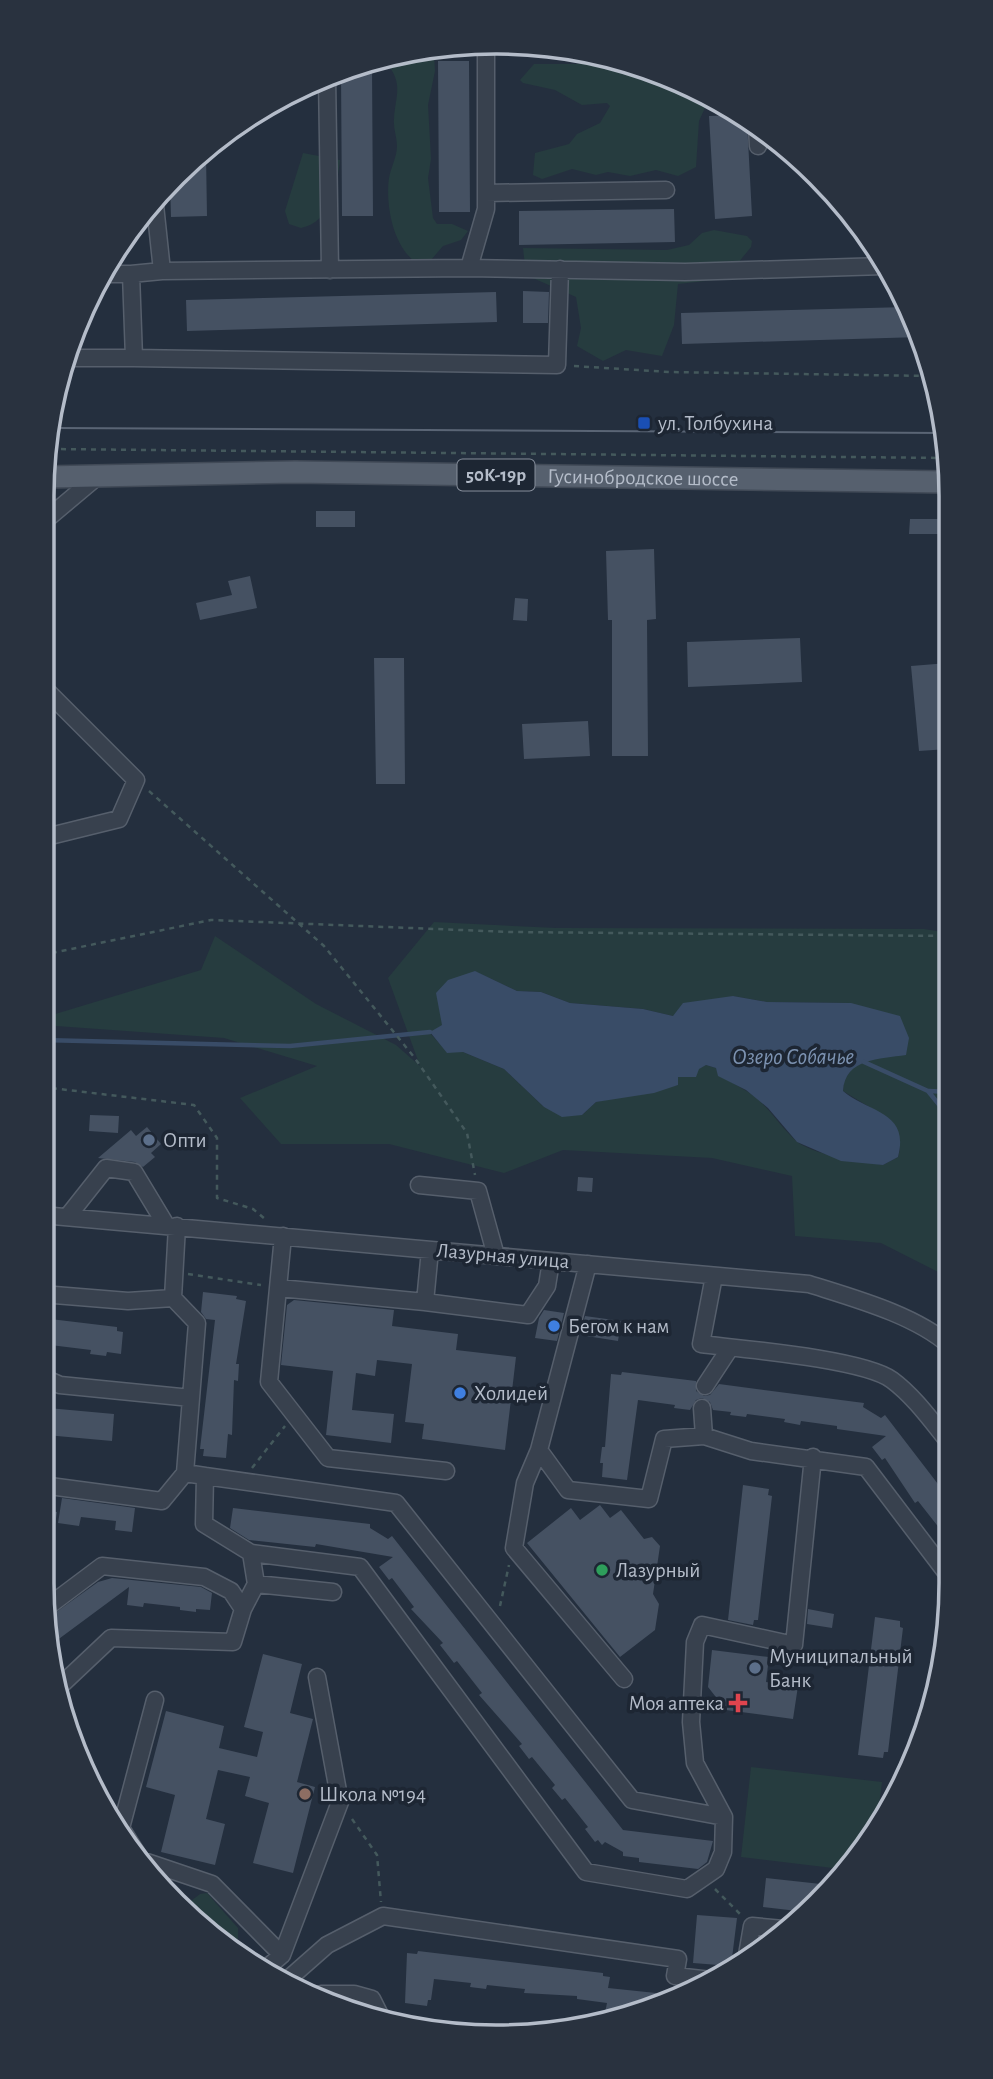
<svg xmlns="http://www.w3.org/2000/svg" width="993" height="2079" viewBox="0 0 993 2079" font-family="'Alegreya Sans',sans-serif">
<rect width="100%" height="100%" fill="#242f3e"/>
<path fill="#263c3f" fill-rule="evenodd" d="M434,54L435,71L428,105L431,159L428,178L433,218L437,224H452L468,231L461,240L443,246L425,267C394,256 385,206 389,178C391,167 397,157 397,146C397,137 393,128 394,119C395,97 404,84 387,64Z
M534,64H607L671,77L709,99L699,121L696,167L678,176L656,170L630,176L608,172L596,175L572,169L542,179L533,175L535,153L569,144L577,134L600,123L610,106L607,103L582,105L555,90L523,83L520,80Z
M303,153L340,160C337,186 331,222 301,228L289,224L285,211Z
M858,228H862L872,246L860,244L854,239Z
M714,230L747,236L752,241L751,247L725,279L678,284L674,325L662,356L626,350L603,361L577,346L581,328L576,297L526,275L523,248L667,250L689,245L702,233Z
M434,922L556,928L924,929L949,933L950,1278L881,1243L795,1236L792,1176L712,1158L563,1150L504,1173L389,1144H281L240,1098L317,1066L224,1038L42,1025V1018L201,970L215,936L316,1004L396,1045L420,1066L388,978ZM474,971L517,991L541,992L570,1003L643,1009L673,1016L733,996L767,1002L851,1003V1070L844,1080L843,1091L871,1108L900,1149L898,1157L883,1165C860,1161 811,1155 795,1140C780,1126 770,1109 754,1096C741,1086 725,1082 716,1068L706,1065L676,1076L678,1085L596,1102L582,1115L544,1107L504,1069L463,1052H447L430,1033L442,1025Z
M751,1767L882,1782L878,1813L841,1869L741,1857Z
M207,1893L238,1928V1939L232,1944L187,1904L200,1894Z"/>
<path fill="#394c67" d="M475,971L517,991L541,992L570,1003L643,1009L673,1016L683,1003L733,996L767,1002L851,1003L900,1016L909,1038L906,1055C880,1059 845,1058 843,1091C869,1113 910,1111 898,1157L883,1165L841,1161L797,1142L768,1108L746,1090L718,1076L716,1068L706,1065L699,1069L696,1077H678V1085L654,1093L596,1102L582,1115L562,1117L544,1107L504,1069L463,1052L447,1053L430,1032L442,1025L436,993L448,980Z"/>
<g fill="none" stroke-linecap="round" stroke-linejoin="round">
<path stroke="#394c67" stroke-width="4.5" d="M42,1040L290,1046L430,1032
M864,1062L928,1091L949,1117
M929,1091L949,1092"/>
</g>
<path fill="#455162" d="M438,61H469L470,212H439Z
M372,67L373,216H342L341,73Z
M737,115L747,121L752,216L715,219L709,116Z
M206,154L207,216L171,217L170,182L175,175Z
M674,209L675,242L519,245V211Z
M523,291L549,292L548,323H523Z
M496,292L497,322L187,331L186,300Z
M907,307L920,337L682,344L681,313Z
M316,511H355V527H316Z
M910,519H947V534H909Z
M654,549L656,619L647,620L648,756H612V620H608L606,551Z
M250,576L257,608L200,620L196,603L232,595L228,581Z
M515,598L528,599L527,621L513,620Z
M800,638L802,682L688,687L687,642Z
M374,658H404L405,784H376Z
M948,663V749L919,751L911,666Z
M588,721L590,756L524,759L522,724Z
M90,1115L119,1116L118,1133L89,1131Z
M147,1127L161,1144L151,1153L155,1157L143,1167L135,1162L98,1158L131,1130L136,1136Z
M578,1177L593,1178L592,1192L577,1191Z
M203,1292L237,1296L236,1299L246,1301L236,1364H239L238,1381L234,1380L232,1435L228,1434L226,1458L203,1456L204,1449H200L215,1320L206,1319L201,1312Z
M294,1300L394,1310L392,1326L458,1334L456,1350L516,1357L505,1450L422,1439L424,1424L405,1422L412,1364L377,1360L375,1376L356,1373L352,1410L394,1414L391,1443L326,1435L333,1371L281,1365L287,1305Z
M544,1310L564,1313L557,1341L535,1338L539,1318Z
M585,1316L621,1321L618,1341L580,1335Z
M42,1318L117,1327V1331L123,1332L121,1354L107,1352L106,1356L90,1354L91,1350L42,1344Z
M622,1372L696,1381V1391L704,1396L710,1395L719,1384L864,1403L863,1407L881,1418L885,1415L951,1501V1543L918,1501L915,1503L885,1458L882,1460L872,1447L886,1436L837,1429V1426L801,1421L800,1425L784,1422L785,1419L747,1414L746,1417L730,1415L731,1412L713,1410L710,1402L702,1398L696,1400L690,1410L674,1408L675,1405L638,1400L627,1480L602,1477L603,1463H600L602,1447H605L611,1374L621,1375Z
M48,1408L114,1414L112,1441L46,1435Z
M743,1485L769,1489L768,1495L772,1496L758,1620H754L753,1625L728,1620Z
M62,1498L135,1508L132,1532L115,1530L116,1521L81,1517L79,1526L58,1523Z
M600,1505L610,1518L621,1510L644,1539L652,1537L660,1546L653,1594L659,1604L655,1630L620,1657L527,1543L571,1508L580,1520Z
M233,1508L370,1524V1528L388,1539L392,1536L623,1830L713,1841L707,1862L698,1869L639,1862V1858L623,1856V1852L605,1842L602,1845L598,1840L595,1842L585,1829L588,1827L565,1798L562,1800L552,1788L555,1785L532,1757L529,1759L519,1746L522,1744L479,1695L482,1693L457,1661L454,1663L440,1645L443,1643L411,1609L414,1607L392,1578L389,1580L379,1567L393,1557L316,1544L315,1547L249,1540L230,1528Z
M42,1510L57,1512L53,1538L42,1536Z
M112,1578L201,1587L212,1593L210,1610L196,1609V1612L180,1610V1607L144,1603L143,1607L127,1605L129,1587L52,1644L48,1618L98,1582Z
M808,1609L834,1614L832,1628L807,1624Z
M875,1617L900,1621V1627L903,1628L888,1752H884L883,1758L858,1755Z
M712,1650L769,1657L766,1682L798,1686L793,1719L726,1710L708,1687Z
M263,1654L302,1664L290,1713L313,1719L297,1782L315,1787L293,1873L253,1863L269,1803L245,1796L250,1777L218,1770L206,1819L225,1824L215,1865L161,1852L175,1795L146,1787L166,1711L224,1726L219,1748L257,1757L263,1732L244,1727Z
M766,1878L830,1885L818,1904L806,1912L763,1907Z
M697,1915L737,1918L731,1966L693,1963Z
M418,1951L603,1973V1976L610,1977L608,1988L656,1993L655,2003L616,2015L605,2013L607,2003L577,1999V1996L524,1993L525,1989L487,1985L486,1989L470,1987L471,1983L434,1979L431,2000H428L427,2006L405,2003L407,1953L417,1954Z"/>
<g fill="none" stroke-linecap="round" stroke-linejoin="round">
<defs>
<path id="minor" d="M327,76L330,270
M757,127L758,146
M486,193L666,190
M469,268L486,209V49L489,43
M162,271L469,268L685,272L884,266
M109,274H131
M70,358H134L131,274L162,271L155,205
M134,358L557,365L560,269
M42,523L98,476
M42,838L119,819L136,780L42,686
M419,1185L478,1191L496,1256
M42,1215L809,1284C853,1298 916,1315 950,1346
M68,1216L106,1168L134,1172L166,1225
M283,1236L269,1382L328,1458L446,1471
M588,1264L539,1450L525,1483L514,1548L624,1679
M714,1276L701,1344C742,1349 863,1359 892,1380C915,1397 933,1423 951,1445
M279,1288L425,1302L430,1250
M42,1294L128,1301L173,1298L177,1226
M425,1302L528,1315L547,1286L551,1261
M42,1377L60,1385L191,1398
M705,1386L730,1348
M702,1408L704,1436
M539,1450L568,1490L649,1499L664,1439L704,1436L751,1451L866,1467L951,1579
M185,1473L205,1476L204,1524L251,1553L360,1567L586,1872L687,1889L716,1869L723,1852L724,1817L695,1763L691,1722L695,1642L702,1625L794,1645L813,1457
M205,1476L396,1503L632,1800L724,1817
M42,1485L162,1501L185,1473L197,1323L173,1298
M256,1584L333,1592
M46,1608L102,1566L204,1577L231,1591L243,1609L233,1642L111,1638L59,1687
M243,1609L256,1584L251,1553
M155,1700L121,1828L141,1860L212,1884L282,1955
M747,1955L752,1926L783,1929
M263,1971L282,1955L340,1802L317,1677
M285,1982L327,1945L383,1916L678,1959L675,1976L711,1980
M321,1994H354L372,1999L382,2019"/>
<g id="major">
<path id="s1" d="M46,477L295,472L947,482"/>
</g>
</defs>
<use href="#minor" stroke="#565f6c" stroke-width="19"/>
<use href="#major" stroke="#414a57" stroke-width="24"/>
<path stroke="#44595c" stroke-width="2.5" stroke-dasharray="5 5" stroke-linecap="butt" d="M574,366L669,372L931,376
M51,449L947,458
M149,791L324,946L414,1057L467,1133L475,1175
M42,955L211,920L510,932L949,936
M42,1087L194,1105L217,1138V1198L253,1209L265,1219
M188,1274L261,1285
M252,1468L285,1426
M500,1606L509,1565
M352,1819L377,1855L381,1902
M715,1889L742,1916"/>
<use href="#minor" stroke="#38414e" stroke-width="16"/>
<use href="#major" stroke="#56606e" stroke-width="21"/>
<path stroke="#5a6575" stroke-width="2" d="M56,428L946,433"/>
</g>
<rect fill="#1a4fb4" stroke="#1d2633" stroke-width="2.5" x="637" y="416" width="14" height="14" rx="3.5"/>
<g fill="#5c6f8a" stroke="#1d2633" stroke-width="2.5">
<circle cx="149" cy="1140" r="7"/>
<circle cx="755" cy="1668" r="7"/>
</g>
<g fill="#3f7fe0" stroke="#1d2633" stroke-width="2.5">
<circle cx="554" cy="1326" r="7"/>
<circle cx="460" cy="1393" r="7"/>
</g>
<circle fill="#2e9e5b" stroke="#1d2633" stroke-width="2.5" cx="602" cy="1570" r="7"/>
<path fill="#e0444e" stroke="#1d2633" stroke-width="2.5" d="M734.5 1692.5h7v7h7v7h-7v7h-7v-7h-7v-7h7z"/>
<circle fill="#8d6e63" stroke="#1d2633" stroke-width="2.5" cx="305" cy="1794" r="7"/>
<g text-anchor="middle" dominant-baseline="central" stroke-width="7" stroke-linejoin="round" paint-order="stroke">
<rect fill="#1d2633" stroke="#878f9c" stroke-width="2" x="457.5" y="459.5" width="77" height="31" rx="5"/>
<g font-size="19" font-weight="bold" fill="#b4bcc9">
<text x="496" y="475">50К-19р</text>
</g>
<g font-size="21" fill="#b4bcc9" stroke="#1d2633" text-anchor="start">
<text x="658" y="423">ул. Толбухина</text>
<text x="163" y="1140">Опти</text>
<text x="568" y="1326">Бегом к нам</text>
<text x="474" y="1393">Холидей</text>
<text x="616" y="1570">Лазурный</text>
<text x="769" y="1656">Муниципальный<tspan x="769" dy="24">Банк</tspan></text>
<text x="724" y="1703" text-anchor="end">Моя аптека</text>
<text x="319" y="1794">Школа №194</text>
</g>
<g font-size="21" fill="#b4bcc9" stroke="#1d2633">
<text stroke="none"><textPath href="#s1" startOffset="597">Гусинобродское шоссе</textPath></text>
<text transform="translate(503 1256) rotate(5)">Лазурная улица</text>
</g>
<g font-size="23" font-style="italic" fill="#7c92b1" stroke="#1d2633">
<text x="793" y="1057">Озеро Собачье</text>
</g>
</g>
<path d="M0 0H993V2079H0ZM496 54H497A442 442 0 0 1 939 496V1583A442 442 0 0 1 497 2025H496A442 442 0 0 1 54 1583V496A442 442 0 0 1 496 54Z" fill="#29323f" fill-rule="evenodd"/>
<path fill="none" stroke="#b4bcc9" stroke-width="3.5" d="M496 54H497A442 442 0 0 1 939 496V1583A442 442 0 0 1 497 2025H496A442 442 0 0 1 54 1583V496A442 442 0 0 1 496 54Z"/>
</svg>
